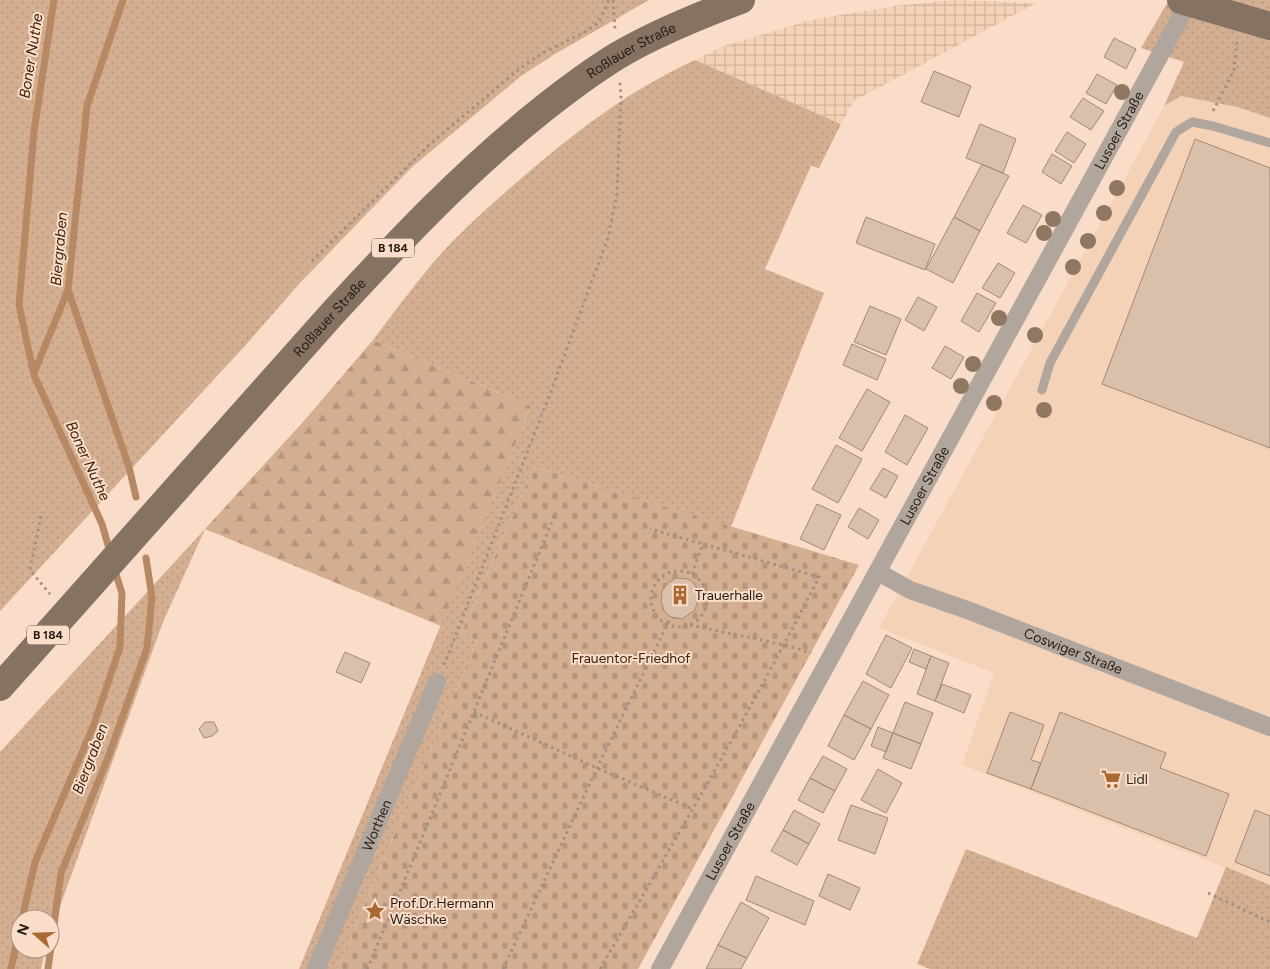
<svg xmlns="http://www.w3.org/2000/svg" width="1270" height="969" viewBox="0 0 1270 969" font-family="Figtree,sans-serif">
<defs>
<pattern id="industrial-grid" width="8" height="8" patternUnits="userSpaceOnUse" patternTransform="scale(1.25)"><rect width="8" height="8" fill="#f3d2b8"/><path d="M0 4h8M4 0v8" fill="none" stroke="#d0b49d"/></pattern>
<pattern id="grass-dots" width="8" height="8" patternUnits="userSpaceOnUse" patternTransform="scale(1.25)"><rect width="8" height="8" fill="#d4ae91"/><path d="M2 2h.1M6 6h.1" fill="none" stroke="#b6957c" stroke-width="1.8" stroke-linecap="round"/></pattern>
<pattern id="forest-firs" width="22" height="20" patternUnits="userSpaceOnUse" patternTransform="scale(1.25)"><rect width="22" height="20" fill="#d4ae91"/><path d="M5 1l3.5 6h-7zM16 11l3.5 6h-7z" fill="#b6957c"/></pattern>
<pattern id="cemetery-stones" width="16" height="16" patternUnits="userSpaceOnUse" patternTransform="scale(1.25)"><rect width="16" height="16" fill="#d4ae91"/><path d="M2 7V4a2 2 0 0 1 4 0v3zM10 15v-3a2 2 0 0 1 4 0v3z" fill="#b6957c"/></pattern>
</defs>
<rect width="100%" height="100%" fill="#f9ddc9"/>
<path fill="#f3d2b8" d="M1181,96L1237,107L1270,118V885L962,765L994,673L879,628L1161,112L1164,106Z"/>
<path fill="url(#industrial-grid)" d="M952,0L1036,3L854,101L841,124L695,60L721,47L811,20L894,6Z"/>
<path fill="url(#grass-dots)" d="M0,0H649L555,54L521,76L411,168L300,283L243,348L0,611Z
M1169,0H1270V118L1237,107L1181,96L1164,106L1184,62L1141,48Z
M695,60L841,124L819,168L811,166L765,269L824,293L731,527L534,467L461,634L477,641L337,969H299L531,406L373,340C392,315 411,289 432,264C457,235 487,208 517,182C574,133 626,92 695,60Z
M205,529L163,622L50,934V919H20V949H45L41,969H0V752Z
M966,849L1197,938L1226,867L1270,885V969H930L917,964Z"/>
<path fill="url(#forest-firs)" d="M373,340L531,406L441,626L205,529L303,422Z"/>
<path fill="url(#cemetery-stones)" d="M534,467L859,565L638,969H337L477,641L461,634Z"/>
<g fill="none" stroke-linecap="round" stroke-linejoin="round">
<path stroke="#b68864" stroke-width="7" d="M54,0L34,131L19,305L34,375L102,524L110,552
M123,0L87,106L68,290L129,467L136,497
M34,373L68,290
M22,919L35,862L93,727L120,647L122,593L114,568
M11,969L20,927
M48,969L61,873L109,755L147,648L152,597L146,558"/>
</g>
<path fill="#dac0ab" stroke="#a28976" d="M1114,38L1136,49L1126,69L1104,57Z
M934,71L971,86L959,117L921,102Z
M1097,74L1117,85L1106,104L1086,93Z
M1083,98L1104,111L1091,130L1070,117Z
M980,124L1016,139L1003,173L966,158Z
M1067,132L1086,144L1074,163L1055,151Z
M1195,139L1270,168V448L1102,384Z
M1052,154L1072,166L1061,184L1042,172Z
M982,164L1009,176L980,231L954,217Z
M1023,205L1042,215L1026,243L1007,233Z
M866,217L935,244L925,270L856,243Z
M954,217L980,231L953,283L926,269Z
M998,263L1015,273L1000,298L982,288Z
M977,293L996,303L979,332L961,321Z
M918,297L937,307L924,331L905,320Z
M870,306L901,319L886,355L854,342Z
M852,344L886,359L877,380L843,365Z
M945,346L964,357L951,379L932,368Z
M867,389L890,402L862,451L839,438Z
M905,415L928,428L907,465L885,452Z
M836,445L862,459L838,503L812,489Z
M883,468L898,476L886,498L870,489Z
M817,504L841,515L824,550L800,539Z
M859,508L879,520L868,539L848,527Z
M676,578L688,579L694,583L698,591V600L695,610L682,619L671,617L664,611L661,601L662,591L668,583Z
M886,635L912,648L891,688L866,674Z
M914,649L931,656L926,669L909,662Z
M345,652L370,663L361,683L336,672Z
M931,656L949,663L935,701L917,694Z
M863,681L889,695L871,729L844,715Z
M942,684L971,695L964,713L935,701Z
M905,702L933,713L921,744L893,733Z
M1010,712L1044,725L1031,760L1041,763L1031,789L987,773Z
M1060,712L1166,753L1160,768L1229,794L1206,856L1031,789Z
M844,715L871,729L854,760L828,746Z
M205,722H214L218,731L212,736L204,738L199,729Z
M878,727L893,733L886,752L871,746Z
M893,733L921,744L911,769L883,758Z
M823,756L847,769L835,791L810,778Z
M878,769L902,783L886,813L861,800Z
M810,778L835,791L823,813L798,800Z
M851,805L888,818L875,854L838,840Z
M794,810L820,824L809,844L783,830Z
M1255,810L1270,816V876L1235,862Z
M783,830L809,844L797,865L771,851Z
M828,874L860,888L850,910L819,896Z
M756,876L814,901L805,925L746,900Z
M741,902L769,918L747,958L718,945Z
M718,945L747,958L741,969H706Z"/>
<g fill="none" stroke-linecap="round" stroke-linejoin="round">
<path stroke="#a38f80" stroke-width="3" stroke-dasharray="2.5 4" stroke-linecap="butt" d="M613,0L615,29
M1213,111L1234,70L1237,40
M312,261L429,145L519,69L541,54L585,32L599,22L609,0
M41,516L30,570L50,594
M651 599a28 28 0 1 1 56 0a28 28 0 1 1-56 0Z
M692,574L703,543
M690,625L785,645L811,653
M444,665L550,394L608,238L617,193L621,95L620,82
M474,712L597,768L693,809
M1208,893L1270,922
M367,969L389,918L556,512
M503,969L597,768L671,617
M600,969C675,840 751,711 819,577L650,529"/>
<path stroke="#b1a69d" stroke-width="9" d="M1042,390L1050,363L1176,132L1192,122L1213,126L1270,143"/>
<g stroke="#b1a69d" stroke-width="18">
<path id="s1" d="M878,572L910,590L970,611L1270,727"/>
<path id="s2" d="M316,969L437,682"/>
<path id="s3" d="M660,969L1189,2"/>
</g>
<g stroke="#867262" stroke-width="28">
<path d="M1181,0L1270,26"/>
<path id="s4" d="M0,687L332,314C399,241 466,170 543,109C567,90 591,72 617,56C656,33 698,16 741,0"/>
</g>
</g>
<g fill="#907762">
<circle cx="1122" cy="92" r="8"/>
<circle cx="1117" cy="188" r="8"/>
<circle cx="1104" cy="213" r="8"/>
<circle cx="1053" cy="219" r="8"/>
<circle cx="1044" cy="233" r="8"/>
<circle cx="1088" cy="241" r="8"/>
<circle cx="1073" cy="267" r="8"/>
<circle cx="999" cy="318" r="8"/>
<circle cx="1035" cy="335" r="8"/>
<circle cx="973" cy="364" r="8"/>
<circle cx="961" cy="386" r="8"/>
<circle cx="994" cy="403" r="8"/>
<circle cx="1044" cy="410" r="8"/>
</g>
<defs>
<symbol id="building-bare" viewBox="-9 -9 18 18"><path d="M-4-6H4V6H1V3H-1V6H-4ZM-2.5-4.3h1.7v1.8h-1.7ZM.8-4.3h1.7v1.8H.8ZM-2.5-1h1.7V.8h-1.7ZM.8-1h1.7V.8H.8Z" fill="#a96931" stroke="#f9ddc9" stroke-width="2.5" paint-order="stroke"/></symbol>
<symbol id="supermarket-bare" viewBox="-9 -9 18 18"><path d="M-6-5.5h2.5l.6 2H6L4.5 2H-2.5L-4.4-4H-6ZM-1.5 3.2a1.3 1.3 0 1 0 .1 0ZM3 3.2a1.3 1.3 0 1 0 .1 0Z" fill="#a96931" stroke="#f9ddc9" stroke-width="2.5" paint-order="stroke"/></symbol>
<symbol id="sight-bare" viewBox="-9 -9 18 18"><path d="M0-6L1.8-2.2L6-1.7L2.9 1.2L3.7 5.4L0 3.3L-3.7 5.4L-2.9 1.2L-6-1.7L-1.8-2.2Z" fill="#a96931" stroke="#f9ddc9" stroke-width="2.5" paint-order="stroke"/></symbol>
</defs>
<g fill-rule="evenodd">
<use href="#building-bare" x="666" y="581" width="28" height="28"/>
<use href="#supermarket-bare" x="1097" y="765" width="28" height="28"/>
<use href="#sight-bare" x="361" y="897" width="28" height="28"/>
</g>
<g text-anchor="middle" dominant-baseline="central" stroke-width="4" stroke-linejoin="round" paint-order="stroke">
<g fill="#f9ddc9" stroke="#65564a" stroke-width="1">
<rect x="372" y="238.5" width="42" height="19" rx="4"/>
<rect x="27" y="625.5" width="42" height="19" rx="4"/>
</g>
<g font-size="12" font-weight="bold" fill="#261c14">
<text x="393" y="248">B 184</text>
<text x="48" y="635">B 184</text>
</g>
<g font-size="14" fill="#261c14" stroke="#f9ddc9">
<text stroke="none"><textPath href="#s4" startOffset="900">Roßlauer Straße</textPath></text>
<text stroke="none"><textPath href="#s3" startOffset="956">Lusoer Straße</textPath></text>
<text stroke="none"><textPath href="#s4" startOffset="495">Roßlauer Straße</textPath></text>
<text stroke="none"><textPath href="#s3" startOffset="551">Lusoer Straße</textPath></text>
<text stroke="none"><textPath href="#s1" startOffset="211">Coswiger Straße</textPath></text>
<text stroke="none"><textPath href="#s2" startOffset="156">Worthen</textPath></text>
<text stroke="none"><textPath href="#s3" startOffset="146">Lusoer Straße</textPath></text>
</g>
<g font-size="14" fill="#261c14" stroke="#f9ddc9" text-anchor="start">
<text x="695" y="595">Trauerhalle</text>
<text x="1126" y="779">Lidl</text>
<text x="390" y="903">Prof.Dr.Hermann<tspan x="390" dy="16">Wäschke</tspan></text>
</g>
<g font-size="14" fill="#3b230d" stroke="#f9ddc9">
<text x="631" y="658">Frauentor-Friedhof</text>
</g>
<g font-size="15" font-style="italic" fill="#3b230d" stroke="#f9ddc9">
<text transform="translate(31 56) rotate(-81)">Boner Nuthe</text>
<text transform="translate(59 249) rotate(-85)">Biergraben</text>
<text transform="translate(88 461) rotate(65)">Boner Nuthe</text>
<text transform="translate(90 759) rotate(-69)">Biergraben</text>
</g>
</g>
<g transform="translate(35 934) rotate(290)"><circle r="24" fill="#f9ddc9" stroke="#a59081"/>
<path d="M0-4L9 19L0 12L-9 19Z" fill="#a96931"/>
<text y="-8" font-size="14" font-weight="bold" text-anchor="middle" fill="#261c14">N</text>
</g>
</svg>
